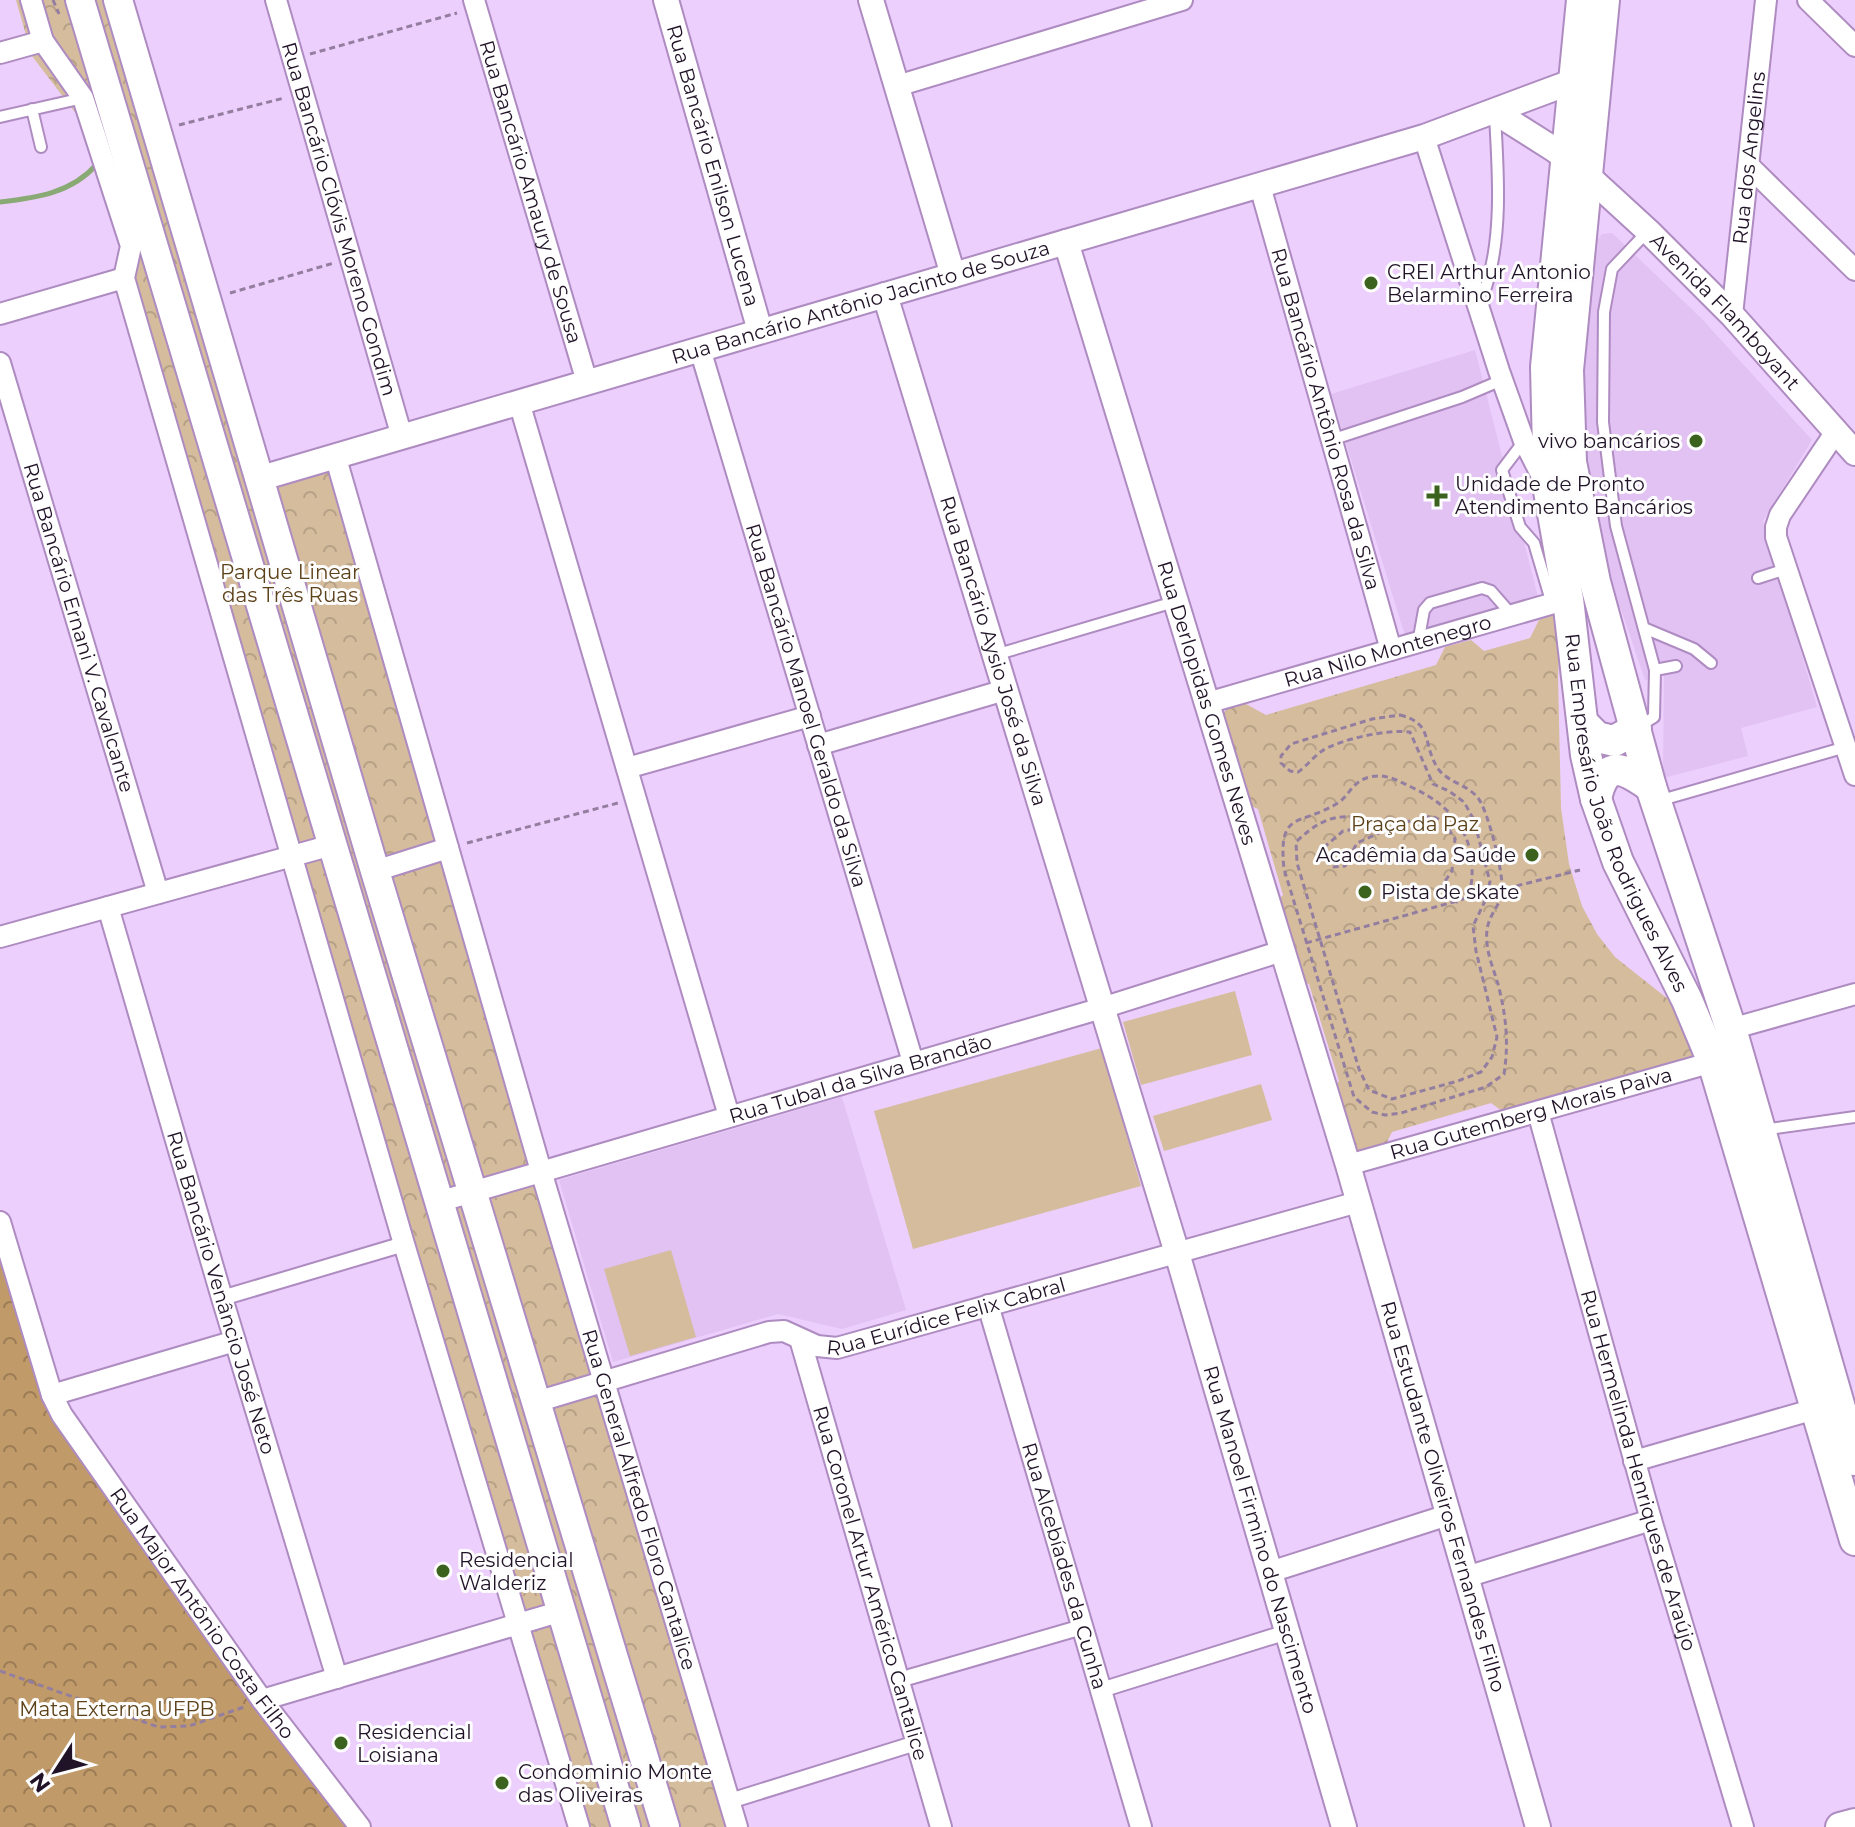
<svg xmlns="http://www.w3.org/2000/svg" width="1855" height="1827" viewBox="0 0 1855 1827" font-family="Montserrat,sans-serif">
<defs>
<pattern id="forest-crowns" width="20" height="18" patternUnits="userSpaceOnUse" patternTransform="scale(2)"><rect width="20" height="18" fill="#c09a68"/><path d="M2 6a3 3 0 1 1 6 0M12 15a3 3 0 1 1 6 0" fill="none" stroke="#9c7c56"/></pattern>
<pattern id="park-crowns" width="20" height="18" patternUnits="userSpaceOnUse" patternTransform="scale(2)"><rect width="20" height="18" fill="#d4bc9d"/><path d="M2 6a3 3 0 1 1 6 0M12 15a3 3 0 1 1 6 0" fill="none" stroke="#b6a187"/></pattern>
</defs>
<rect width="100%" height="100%" fill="#eccffc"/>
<path fill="#e2c1f3" d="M1612,233L1701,318L1812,440L1763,521L1817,707L1741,728L1748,756L1663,778L1664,675L1645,680L1621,609L1607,591L1588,481L1581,420L1595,243L1602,234Z
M1475,350L1538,597L1406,639L1331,394Z
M842,1097L906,1310L842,1329L778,1314L613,1362L559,1180Z"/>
<path fill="url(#forest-crowns)" d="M0,1239L51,1406L351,1827H0Z"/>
<path fill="url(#park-crowns)" d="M16,0H124L270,489L345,467L747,1827H577L201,583L116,289L123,252L77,115L32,56Z
M1552,616L1561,619L1558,676L1561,808L1569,864L1582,906L1597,934L1615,957L1673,1003L1703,1056L1506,1114L1491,1103L1392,1132L1383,1150L1349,1156L1330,1093L1339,1081L1309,984L1296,980L1274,905L1283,895L1258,809L1244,803L1222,715L1227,709L1244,703L1266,715L1436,665L1445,647L1471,640L1484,651L1530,638L1539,620Z"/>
<path fill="#d4bc9d" d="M1377,873L1384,901L1354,912L1347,883Z
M1235,991L1252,1055L1141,1085L1123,1022Z
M1102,1048L1141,1186L913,1249L874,1111Z
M1261,1084L1272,1120L1164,1151L1153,1116Z
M671,1250L696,1337L630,1356L604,1269Z"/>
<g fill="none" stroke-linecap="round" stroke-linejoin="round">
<path stroke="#89a975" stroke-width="5" d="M0,202C36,198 72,193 97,164"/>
<defs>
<path id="service" d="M32,109L41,147
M0,117L83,98
M1472,287L1479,289L1486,287C1503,234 1498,170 1495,116
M1331,440L1462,397L1502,380
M1524,441L1502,470L1520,527L1534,543L1552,604
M1758,578L1786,569
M1644,628L1694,649L1711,663
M1418,643L1424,610L1430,603L1482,588L1491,591L1512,615
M995,655L1174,602
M1655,670L1676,666
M1638,727L1654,717L1655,670L1616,526L1603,422L1604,312L1612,269L1648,231
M1658,801L1846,747
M1762,1130L1855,1117"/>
<path id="pedestrian" d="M222,1298L404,1244
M899,1680L1082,1627
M1101,1690L1287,1632
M730,1801L916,1743"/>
<g id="minor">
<path d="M31,0L43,41L83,98L131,246L124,278L404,1244L579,1827"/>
<path id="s1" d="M276,0L402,437"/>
<path id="s2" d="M474,0L587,382"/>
<path d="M1808,0L1855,46"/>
<path d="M0,53L43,41"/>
<path d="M897,86L1182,0"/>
<path d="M1424,137L1499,371L1524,441L1546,484"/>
<path d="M1749,166L1855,270"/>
<path id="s3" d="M1260,186L1391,650"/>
<path d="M0,314L124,278"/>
<path id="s4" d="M1732,315L1766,0"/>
<path id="s5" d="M700,349L913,1062"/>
<path id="s6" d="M0,363L158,893"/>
<path d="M519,402L729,1116"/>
<path d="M1835,433L1780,515L1776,527V537L1855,775"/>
<path id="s7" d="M335,455L541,1171L737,1827"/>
<path id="s8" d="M1207,703L1568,599"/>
<path d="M818,745L1005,690"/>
<path d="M627,768L810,716"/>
<path d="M375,871L448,848"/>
<path id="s9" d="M108,907L222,1298L337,1678"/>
<path d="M0,937L332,845"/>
<path d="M1731,1029L1855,994"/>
<path id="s10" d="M1538,1112L1651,1520L1743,1827"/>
<path id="s11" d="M1348,1165L1713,1062"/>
<path id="s12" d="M438,1202L1102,1008L1282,951"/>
<path id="s13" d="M0,1222L52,1395L62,1415L262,1700L360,1827"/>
<path id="s14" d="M988,1305L1141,1827"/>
<path id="s15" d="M800,1339L941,1827"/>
<path d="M52,1395L235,1341"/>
<path id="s16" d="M536,1402L769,1332L784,1331L817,1346L837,1348L1358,1202"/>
<path d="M1634,1461L1815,1409"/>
<path d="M1270,1572L1448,1515"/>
<path d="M1466,1577L1651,1520"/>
<path d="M262,1700L562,1611"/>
</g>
<g id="tertiary">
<path id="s17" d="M666,0L760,331"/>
<path d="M871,0L953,275"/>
<path id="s18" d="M1495,112L1555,150L1588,176L1648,231L1732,315L1855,453"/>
<path id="s19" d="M1066,242L1348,1165L1538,1827"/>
<path id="s20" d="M885,295L1177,1253L1344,1827"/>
<path id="s21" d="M258,479L1424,137L1574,81"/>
</g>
<path id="secondary" d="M80,0L626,1827
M118,0L375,871L665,1827
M1840,1827L1855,1823"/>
<g id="primary">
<path id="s22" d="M1582,0L1546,367L1549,491L1568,599L1586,755L1596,799L1618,862L1687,1000L1713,1062L1855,1540"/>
<path d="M1604,0L1568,370L1571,462L1595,582L1651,787L1731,1029L1855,1460"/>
<path d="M1583,723L1597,737L1614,741L1636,729"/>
<path d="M1596,799C1605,757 1624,768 1651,787"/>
</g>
</defs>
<use href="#service" stroke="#ae8bc0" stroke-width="14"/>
<use href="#pedestrian" stroke="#ae8bc0" stroke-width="18"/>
<use href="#minor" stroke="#ae8bc0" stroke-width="24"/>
<use href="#tertiary" stroke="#ae8bc0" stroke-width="28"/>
<use href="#secondary" stroke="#ae8bc0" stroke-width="32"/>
<use href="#primary" stroke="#ae8bc0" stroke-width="34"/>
<path stroke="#947ea0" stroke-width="3" stroke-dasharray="6 4" stroke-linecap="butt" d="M53,0L59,14
M310,54L457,13
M179,125L284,98
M230,293L334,263
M1400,715C1435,724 1421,744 1439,770C1448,782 1468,785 1478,798C1488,810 1504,875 1502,891C1500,910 1484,915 1487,943C1488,956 1494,971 1498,984C1506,1015 1509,1042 1504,1074L1486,1087L1401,1113L1385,1115L1372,1112L1354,1097L1284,869C1278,809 1299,827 1338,803C1350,795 1352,781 1370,777C1386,773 1398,781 1411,787C1458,808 1481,844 1469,896L1457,902L1445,896L1443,884L1452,871L1455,839L1444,822L1432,816L1401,823L1357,843L1345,866L1332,867L1325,859L1322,849L1343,831L1356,829V818C1331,813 1314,825 1296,842L1297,863L1359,1069L1369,1090L1392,1099L1458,1081L1481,1072L1492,1057L1497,1037L1476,951L1473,926L1484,903L1490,882L1474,820L1464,802L1449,791L1433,784L1410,732C1389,729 1340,739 1322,751C1313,757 1307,766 1298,772L1290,771L1281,763V756L1291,744L1372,719Z
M467,843L618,803
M1468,898L1580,870
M1306,943L1457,901
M0,1671L158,1727L189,1726L244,1707"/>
<use href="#service" stroke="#fff" stroke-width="10"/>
<use href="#pedestrian" stroke="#fff" stroke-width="14"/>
<use href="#minor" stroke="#fff" stroke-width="20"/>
<use href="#tertiary" stroke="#fff" stroke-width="24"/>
<use href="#secondary" stroke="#fff" stroke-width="28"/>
<use href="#primary" stroke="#fff" stroke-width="30"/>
</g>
<g fill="#3c631d" stroke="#fdfdfd" stroke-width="3">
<circle cx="1371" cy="283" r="8"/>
<circle cx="1696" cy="441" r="8"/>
<path d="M1433 484h8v8h8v8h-8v8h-8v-8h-8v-8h8z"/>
<circle cx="1532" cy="855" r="8"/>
<circle cx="1365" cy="892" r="8"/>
<circle cx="443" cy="1571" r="8"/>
<circle cx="341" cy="1743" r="8"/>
<circle cx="502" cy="1783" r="8"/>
</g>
<g text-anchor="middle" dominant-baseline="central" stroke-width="6" stroke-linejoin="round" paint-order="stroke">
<g font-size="20" fill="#211327" stroke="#fdfdfd">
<text stroke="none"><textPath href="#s4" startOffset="158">Rua dos Angelins</textPath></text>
<text stroke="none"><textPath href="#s17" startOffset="172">Rua Bancário Enilson Lucena</textPath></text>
<text stroke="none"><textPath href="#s2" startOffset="200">Rua Bancário Amaury de Sousa</textPath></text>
<text stroke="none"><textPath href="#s1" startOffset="228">Rua Bancário Clóvis Moreno Gondim</textPath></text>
<text stroke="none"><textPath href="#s21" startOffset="628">Rua Bancário Antônio Jacinto de Souza</textPath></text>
<text stroke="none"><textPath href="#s18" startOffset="306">Avenida Flamboyant</textPath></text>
<text stroke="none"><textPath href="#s3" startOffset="242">Rua Bancário Antônio Rosa da Silva</textPath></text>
<text stroke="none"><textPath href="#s6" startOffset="276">Rua Bancário Ernani V. Cavalcante</textPath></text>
<text stroke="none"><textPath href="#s20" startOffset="372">Rua Bancário Aysio José da Silva</textPath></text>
<text stroke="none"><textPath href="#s8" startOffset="188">Rua Nilo Montenegro</textPath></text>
<text stroke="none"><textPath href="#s19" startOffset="482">Rua Derlopidas Gomes Neves</textPath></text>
<text stroke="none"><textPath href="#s5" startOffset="372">Rua Bancário Manoel Geraldo da Silva</textPath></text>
<text stroke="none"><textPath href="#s22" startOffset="826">Rua Empresário João Rodrigues Alves</textPath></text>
<text stroke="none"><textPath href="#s12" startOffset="440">Rua Tubal da Silva Brandão</textPath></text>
<text stroke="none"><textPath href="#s11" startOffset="190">Rua Gutemberg Morais Paiva</textPath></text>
<text stroke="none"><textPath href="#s9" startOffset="402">Rua Bancário Venâncio José Neto</textPath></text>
<text stroke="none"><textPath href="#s16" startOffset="428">Rua Eurídice Felix Cabral</textPath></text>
<text stroke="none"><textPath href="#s10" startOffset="372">Rua Hermelinda Henriques de Araújo</textPath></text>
<text stroke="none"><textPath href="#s19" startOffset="1310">Rua Estudante Oliveiros Fernandes Filho</textPath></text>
<text stroke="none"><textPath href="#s7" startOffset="1088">Rua General Alfredo Floro Cantalice</textPath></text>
<text stroke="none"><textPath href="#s20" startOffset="1300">Rua Manoel Firmino do Nascimento</textPath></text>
<text stroke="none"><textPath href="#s14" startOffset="272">Rua Alcebíades da Cunha</textPath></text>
<text stroke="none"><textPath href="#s15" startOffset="254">Rua Coronel Artur Américo Cantalice</textPath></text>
<text stroke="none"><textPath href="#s13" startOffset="446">Rua Major Antônio Costa Filho</textPath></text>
</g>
<g font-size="20" fill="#211327" stroke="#fdfdfd" text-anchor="start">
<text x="1387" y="272">CREI Arthur Antonio<tspan x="1387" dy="23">Belarmino Ferreira</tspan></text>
<text x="1680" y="441" text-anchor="end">vivo bancários</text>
<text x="1455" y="484">Unidade de Pronto<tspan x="1455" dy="23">Atendimento Bancários</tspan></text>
<text x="1516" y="855" text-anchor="end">Acadêmia da Saúde</text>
<text x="1381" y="892">Pista de skate</text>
<text x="459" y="1560">Residencial<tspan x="459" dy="23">Walderiz</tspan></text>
<text x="357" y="1732">Residencial<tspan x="357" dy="23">Loisiana</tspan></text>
<text x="518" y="1772">Condominio Monte<tspan x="518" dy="23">das Oliveiras</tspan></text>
</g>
<g font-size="20" fill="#5c4119" stroke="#fdfdfd">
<text x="290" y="572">Parque Linear<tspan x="290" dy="23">das Três Ruas</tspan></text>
<text x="1415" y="824">Praça da Paz</text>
<text x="117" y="1709">Mata Externa UFPB</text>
</g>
</g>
<g transform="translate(56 1771) rotate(234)" stroke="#fdfdfd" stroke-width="6" paint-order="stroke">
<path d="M0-6L14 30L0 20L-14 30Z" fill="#211327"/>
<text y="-12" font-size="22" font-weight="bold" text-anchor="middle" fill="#211327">N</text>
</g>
</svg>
